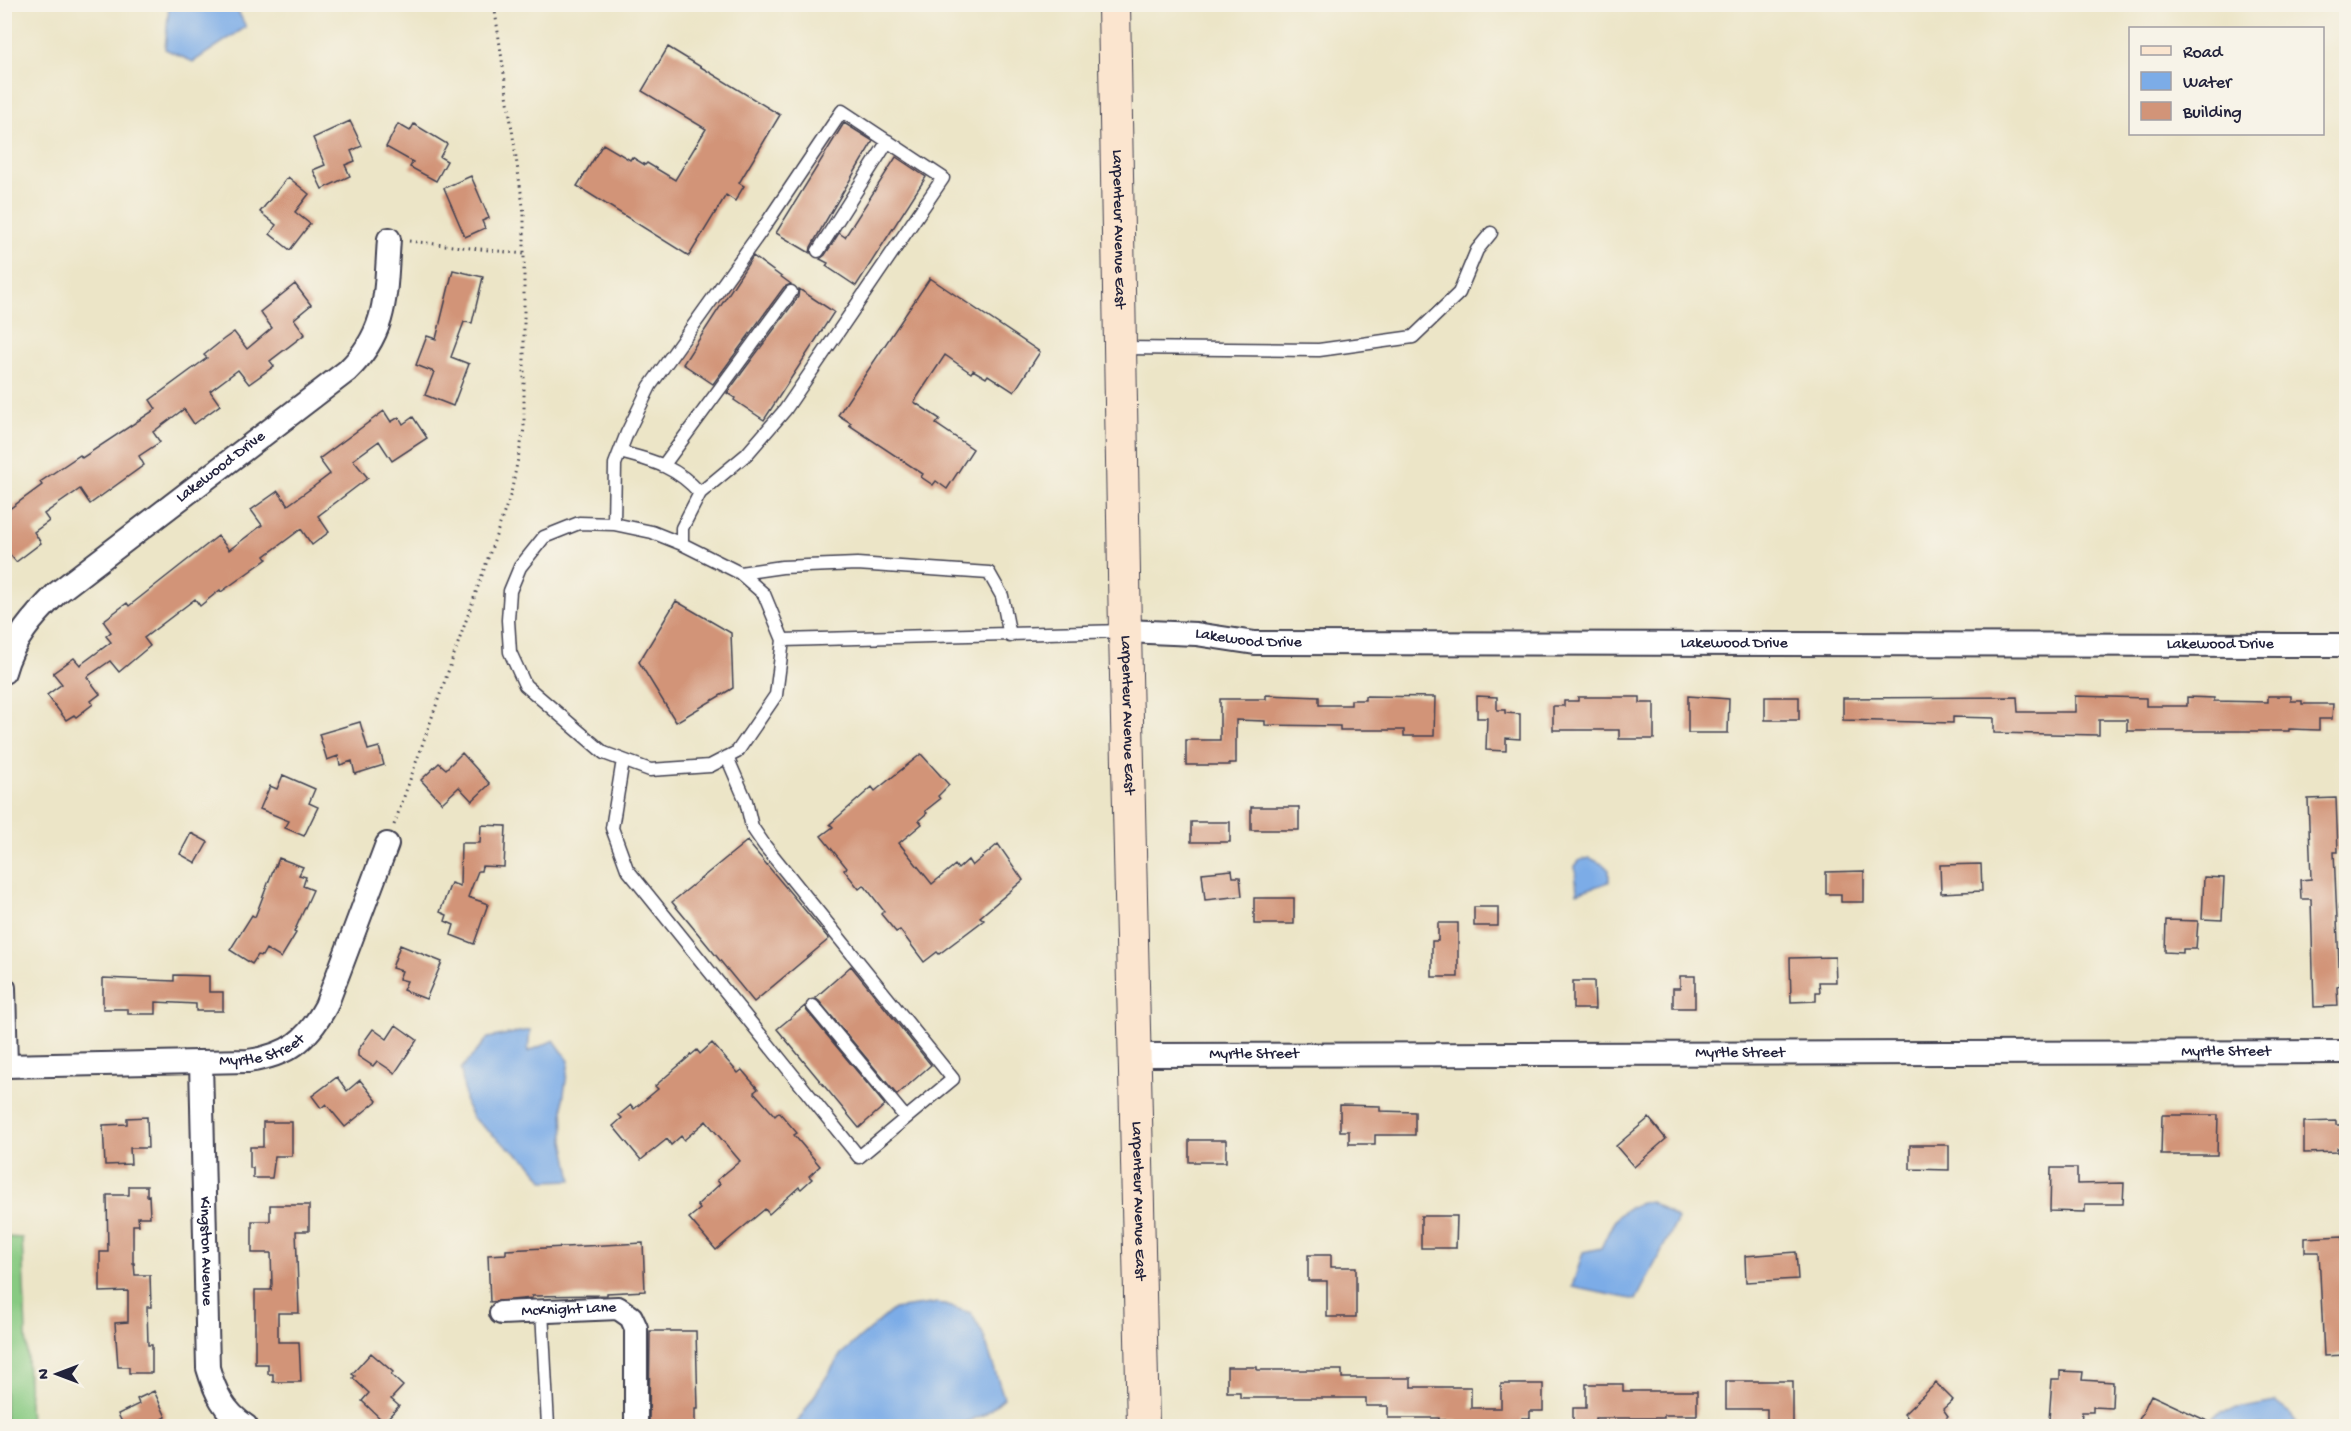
<svg xmlns="http://www.w3.org/2000/svg" width="2351" height="1431" viewBox="0 0 2351 1431" font-family="'Gochi Hand',sans-serif">
<rect width="100%" height="100%" fill="#f7f3e8"/>
<filter id="ink" filterUnits="userSpaceOnUse"><feTurbulence type="fractalNoise" baseFrequency=".0167" numOctaves="2"/><feDisplacementMap in="SourceGraphic" scale="12" xChannelSelector="R" yChannelSelector="G"/><feConvolveMatrix kernelMatrix="1 2 1 2 8 2 1 2 1" color-interpolation-filters="sRGB"/></filter>
<filter id="wash" filterUnits="userSpaceOnUse"><feTurbulence type="fractalNoise" baseFrequency=".008" numOctaves="4" result="noise"/><feDisplacementMap in="SourceGraphic" scale="24" xChannelSelector="R" yChannelSelector="G"/><feGaussianBlur stdDeviation="1.35" result="paint"/><feColorMatrix in="noise" values="0 0 0 0 0 0 0 0 0 0 0 0 0 0 0 0 0 1.4 0 .05"/><feComposite in="paint" operator="in"/></filter>
<g filter="url(#wash)">
<rect width="100%" height="100%" fill="#ece5c7"/>
<path fill="#88ca82" stroke="#55765e" stroke-width="1.5" d="M5,1237L22,1238L30,1426H5Z"/>
<path fill="#7cace7" stroke="#4f6791" stroke-width="1.5" d="M169,5H235L246,27L193,62L165,49Z
M1590,858L1604,865L1609,870V882L1577,893L1575,866L1580,860Z
M530,1030L528,1052L554,1040L569,1061L563,1100L564,1141L572,1180L544,1181L529,1162L505,1145L473,1118L466,1105L461,1069L488,1038Z
M1650,1201L1678,1219L1636,1300L1572,1287L1583,1252L1601,1248C1615,1219 1616,1208 1650,1201Z
M938,1303L971,1313L983,1334L1004,1398L985,1414L958,1426H795L841,1354L894,1309Z
M2275,1402L2291,1414L2298,1426H2212L2213,1417L2221,1412Z"/>
<g id="blocks">
<path fill="#d29478" d="M668,47L780,115L739,183L744,186L735,201L726,195L689,256L577,186L603,144L630,160L632,157L645,165L647,163L675,180L706,129L642,91Z
M350,121L362,146L351,151L355,161L345,165L350,176L322,189L313,170L325,165L313,138Z
M844,123L873,141L824,224L811,247L810,253L776,233Z
M398,124L410,131L414,124L447,144L440,157L447,161L436,181L410,167L413,162L386,147Z
M896,157L926,177L856,286L826,266L828,263L820,259L825,255L839,233L845,237Z
M471,176L489,218L482,221L485,228L465,237L444,188Z
M288,177L309,194L295,212L310,224L290,250L270,234L276,225L260,212Z
M753,256L791,284L784,287L713,384L683,364Z
M453,270L483,277L472,323L464,322L451,357L469,364L453,406L425,395L434,372L416,365L427,336L436,339Z
M930,278L1040,352L1014,392L988,375L986,378L973,370L971,373L945,355L914,402L940,419L936,424L973,449L947,489L936,481L933,485L921,477L923,474L849,425L851,423L838,415Z
M295,284L311,305L294,319L305,334L270,361L274,366L249,384L238,370L210,391L220,405L194,424L184,409L153,432L160,442L139,456L144,465L90,504L80,489L44,514L49,521L34,532L41,543L16,562L4,547V513L42,485L40,482L80,455L82,458L156,409L150,400L207,358L204,355L224,339L234,332L247,349L272,328L260,312Z
M799,289L834,312L764,420L734,400L735,398L727,393L798,297Z
M384,411L391,422L399,417L403,424L413,417L427,438L392,461L379,441L353,460L368,478L318,516L329,532L312,545L301,529L265,556L267,559L221,592L220,590L200,606L195,599L144,638L150,646L119,672L110,661L87,677L100,694L91,701L93,704L76,717L74,715L66,720L47,695L62,684L53,673L74,658L80,665L111,642L106,636L111,632L103,621L127,603L129,606L218,536L229,550L262,525L251,510L278,491L288,505L313,487L330,474L319,459Z
M676,601L731,633L733,688L676,722L639,662Z
M1266,695L1319,697V705H1351V700H1365V696L1435,697L1434,736H1404V730H1340V726L1265,725V721L1236,720V763H1230V765H1186V740H1220V699H1266Z
M1477,696L1497,697V710H1505V713L1520,714V739L1506,738V751L1486,750L1487,718H1477Z
M1688,696L1729,699L1728,733H1688Z
M2075,696L2146,698V706H2187V697L2214,698V701L2268,702V696H2291V701H2302V704H2333L2332,719H2319V730L2289,729V731H2127V720H2099V735L1994,733V718L1953,717V723L1843,720V698L2017,697L2018,712H2075Z
M1578,697H1640V703H1654V739H1619V730H1553V706H1564V701H1578Z
M1765,697H1799V720H1765Z
M360,722L368,750L379,747L384,765L355,774L352,761L340,765L338,756L327,760L319,734Z
M462,753L490,784L472,801L459,787L442,803L421,780L439,763L446,769Z
M921,754L949,785L938,796L940,799L925,811L927,813L919,820L922,824L899,843L932,884L955,865L958,869L968,860L972,866L998,844L1023,880L980,917L984,920L939,954L937,952L924,962L900,930L896,932L881,914L884,911L864,885L859,889L844,870L847,868L821,836L833,827L830,824L872,787L875,791Z
M283,775L315,789L309,803L318,807L304,836L285,828L289,821L260,809L270,786L277,789Z
M2336,798L2338,852H2334L2340,986L2337,987L2338,1006L2314,1007L2311,899H2301L2300,880L2311,879L2308,799Z
M1251,807H1299V830H1251Z
M1191,822H1230V842H1191Z
M481,825L506,826L504,867L482,866L481,871H478L468,897L488,904L474,944L451,935L454,925L445,921L447,915L440,912L451,883L460,886L461,843H480Z
M191,833L208,842L196,863L180,854Z
M747,841L829,939L754,1002L672,902Z
M279,858L303,867L299,875L306,877L303,886L313,890L294,932L296,933L281,958L266,949L262,956L258,955L252,964L230,950L252,915L255,917L275,865L276,866Z
M1981,864L1982,891L1941,893L1940,865Z
M1232,870L1233,877H1240L1242,896L1205,900L1202,873Z
M1864,871V902H1841V894H1826V872Z
M2204,877L2224,878L2222,920L2202,919Z
M1254,898H1294V924H1254Z
M1474,907H1498V926H1474Z
M2166,920L2198,921L2196,949H2183V953L2165,952Z
M1438,923H1458V977H1432V941H1438Z
M400,945L442,962L426,999L403,990L407,981L399,979L402,971L392,968Z
M1835,957L1836,982H1819L1820,992H1816V1001L1791,1002L1790,958Z
M851,966L931,1065L897,1095L819,1001L815,998Z
M174,975L209,976V992H223V1011H196V1004L156,1002V1014H128V1009H103V978L174,981Z
M1680,976H1695V1008H1673V988H1680Z
M1573,981H1594L1595,1009H1573Z
M805,1006L807,1011L885,1105L859,1128L777,1029Z
M396,1025L417,1040L395,1073L377,1061L373,1066L358,1056V1050L373,1029L387,1039Z
M712,1043L738,1073L742,1070L758,1089L754,1092L775,1116L779,1112L797,1133L794,1135L820,1166L809,1176L812,1179L801,1189L799,1187L769,1214L765,1209L716,1250L689,1218L700,1209L697,1205L720,1184L717,1180L740,1161L706,1121L684,1140L681,1136L671,1145L667,1139L641,1160L613,1126L622,1118L619,1115L631,1105L634,1109L658,1089L655,1086L697,1050L700,1054Z
M337,1077L347,1091L360,1080L377,1101L345,1127L326,1104L321,1108L312,1096Z
M1340,1105L1380,1106V1111L1415,1112V1135H1375V1144H1349V1131H1340Z
M2162,1115H2218L2217,1155H2161Z
M147,1117L148,1148H130L131,1164L105,1165L103,1125L127,1124V1118Z
M1649,1118L1666,1139L1634,1167L1616,1146Z
M2336,1121V1125H2344L2345,1148H2337V1152L2304,1153V1122Z
M263,1122H292V1156H275L272,1178H253V1168H250V1147H263Z
M1189,1140H1226V1162H1189Z
M1910,1145H1949V1170L1910,1169Z
M2051,1168H2077V1184L2124,1183L2123,1204H2085V1212L2050,1211Z
M129,1186H147V1196L149,1195L150,1217H138L139,1225H133V1263H134L135,1275H150L151,1307H147L148,1345H152V1373H129V1367H118L115,1323L128,1322V1291L100,1292V1252H108L107,1195H129Z
M270,1205H309V1231H296L299,1313H278V1342H299L301,1382H273V1374H268V1364H255V1290H271L272,1284L271,1253H252V1221H270Z
M1421,1216H1457L1456,1248H1421Z
M2343,1236L2346,1272V1355L2324,1356L2319,1252H2305V1238Z
M643,1243L645,1291L607,1293V1295L532,1296V1298L490,1302L488,1255L506,1254V1250Z
M1796,1252L1798,1279L1746,1282L1745,1256Z
M1308,1255H1331V1267H1356V1317H1327V1281H1308Z
M650,1331H696L698,1409H695V1426H649Z
M371,1353L393,1372L391,1375L403,1386L391,1399L399,1406L384,1422L362,1401L369,1393L353,1378L355,1376L352,1374Z
M1227,1367H1257V1370H1342V1378H1411V1387H1471V1408H1501V1384H1543V1411H1530V1418H1522V1426H1457V1420H1439V1418H1388V1406H1366V1398H1240V1392H1227Z
M2060,1371L2083,1372L2082,1380L2113,1382L2112,1408L2093,1407V1412H2082L2081,1423L2049,1420L2052,1379H2060Z
M1726,1381H1793V1426H1767V1409H1726Z
M1936,1383L1953,1400L1943,1409L1948,1416L1945,1419L1951,1426H1916L1904,1414Z
M1586,1384H1623V1391H1697V1415H1664V1418H1595V1426H1573V1408H1586Z
M154,1391L166,1417L161,1420L164,1426H124L118,1414L139,1404L137,1399Z
M2151,1395L2218,1426H2136Z"/>
</g>
</g>
<g filter="url(#ink)">
<use href="#blocks" fill-opacity="0" stroke="#403f50" stroke-width="1.5"/>
<g fill="none" stroke-linecap="round" stroke-linejoin="round">
<defs>
<path id="lane" d="M818,251L888,141
M1122,348L1319,350L1413,337L1459,293L1477,250L1491,233
M620,452C653,461 676,466 700,493
M663,466L791,292
M614,524L652,532L682,544
M740,573L764,594L783,640
M1010,636L1002,596L989,573L857,564L782,567L740,573L682,544V528L700,493L747,454L785,410L943,178L842,111L764,227L650,386L627,433L615,464L614,524L579,523L544,537L520,567L510,591L508,620L510,652L525,685L604,753L650,770L710,766L737,752L776,695L783,640L1124,631
M623,760L612,828L627,869L859,1157L953,1079L765,846L752,827L746,801L727,757
M813,1006L906,1118
M542,1311L548,1426"/>
<g id="street">
<path id="s1" d="M1125,631L1196,634L1255,643L2346,645"/>
<path id="s2" d="M4,672C13,639 34,616 57,593L347,371C389,331 385,293 389,239"/>
<path d="M4,988L6,1066"/>
<path id="s3" d="M1136,1055L2346,1052"/>
<path id="s4" d="M201,1062L208,1368C215,1392 224,1412 246,1426"/>
<path id="s5" d="M4,1066L248,1061C288,1055 307,1041 326,1006L387,844"/>
<path id="s6" d="M501,1313L618,1308L631,1317L636,1328V1426"/>
</g>
<g id="secondary">
<path id="s7" d="M1114,4L1125,631L1143,1426"/>
</g>
</defs>
<use href="#lane" stroke="#403f50" stroke-width="15"/>
<use href="#street" stroke="#403f50" stroke-width="26"/>
<use href="#secondary" stroke="#403f50" stroke-width="34"/>
<path stroke="#403f50" stroke-width="3" stroke-dasharray="1.5 4.5" stroke-linecap="butt" d="M409,241L524,254
M394,825L511,493L524,429V213L494,4"/>
<use href="#lane" stroke="#fff" stroke-width="12"/>
<use href="#street" stroke="#fff" stroke-width="22"/>
<use href="#secondary" stroke="#fbe5cf" stroke-width="32"/>
</g>
</g>
<g text-anchor="middle" dominant-baseline="central" stroke-width="4.5" stroke-linejoin="round" paint-order="stroke">
<g font-size="16" fill="#22223b" stroke="#f7f3e8">
<text stroke="none"><textPath href="#s7" startOffset="225">Larpenteur Avenue East</textPath></text>
<text stroke="none"><textPath href="#s2" startOffset="303">Lakewood Drive</textPath></text>
<text stroke="none"><textPath href="#s1" startOffset="124">Lakewood Drive</textPath></text>
<text stroke="none"><textPath href="#s1" startOffset="610">Lakewood Drive</textPath></text>
<text stroke="none"><textPath href="#s1" startOffset="1096">Lakewood Drive</textPath></text>
<text stroke="none"><textPath href="#s7" startOffset="711">Larpenteur Avenue East</textPath></text>
<text stroke="none"><textPath href="#s5" startOffset="260">Myrtle Street</textPath></text>
<text stroke="none"><textPath href="#s3" startOffset="1090">Myrtle Street</textPath></text>
<text stroke="none"><textPath href="#s3" startOffset="604">Myrtle Street</textPath></text>
<text stroke="none"><textPath href="#s3" startOffset="118">Myrtle Street</textPath></text>
<text stroke="none"><textPath href="#s7" startOffset="1197">Larpenteur Avenue East</textPath></text>
<text stroke="none"><textPath href="#s4" startOffset="189">Kingston Avenue</textPath></text>
<text stroke="none"><textPath href="#s6" startOffset="68">McKnight Lane</textPath></text>
</g>
</g>
<rect width="2351" height="1431" fill="none" stroke="#f7f3e8" stroke-width="24"/>
<rect x="2129" y="27" width="195" height="108" fill="#f7f3e8" stroke="#a29fa3" stroke-width="1.5"/>
<rect x="2141" y="46" width="30" height="9" fill="#fbe5cf" stroke="#a29fa3" stroke-width="1.5"/>
<text x="2183" y="57" font-size="18" fill="#22223b">Road</text>
<rect x="2141" y="72" width="30" height="18" fill="#7cace7" stroke="#a29fa3" stroke-width="1.5"/>
<text x="2183" y="87" font-size="18" fill="#22223b">Water</text>
<rect x="2141" y="102" width="30" height="18" fill="#d29478" stroke="#a29fa3" stroke-width="1.5"/>
<text x="2183" y="117" font-size="18" fill="#22223b">Building</text>
<g transform="translate(57 1374) rotate(270)" stroke="#f7f3e8" stroke-width="4.5" paint-order="stroke">
<path d="M0-4.5L10 22L0 15L-10 22Z" fill="#22223b"/>
<text y="-9" font-size="16" font-weight="bold" text-anchor="middle" fill="#22223b">N</text>
</g>
</svg>
